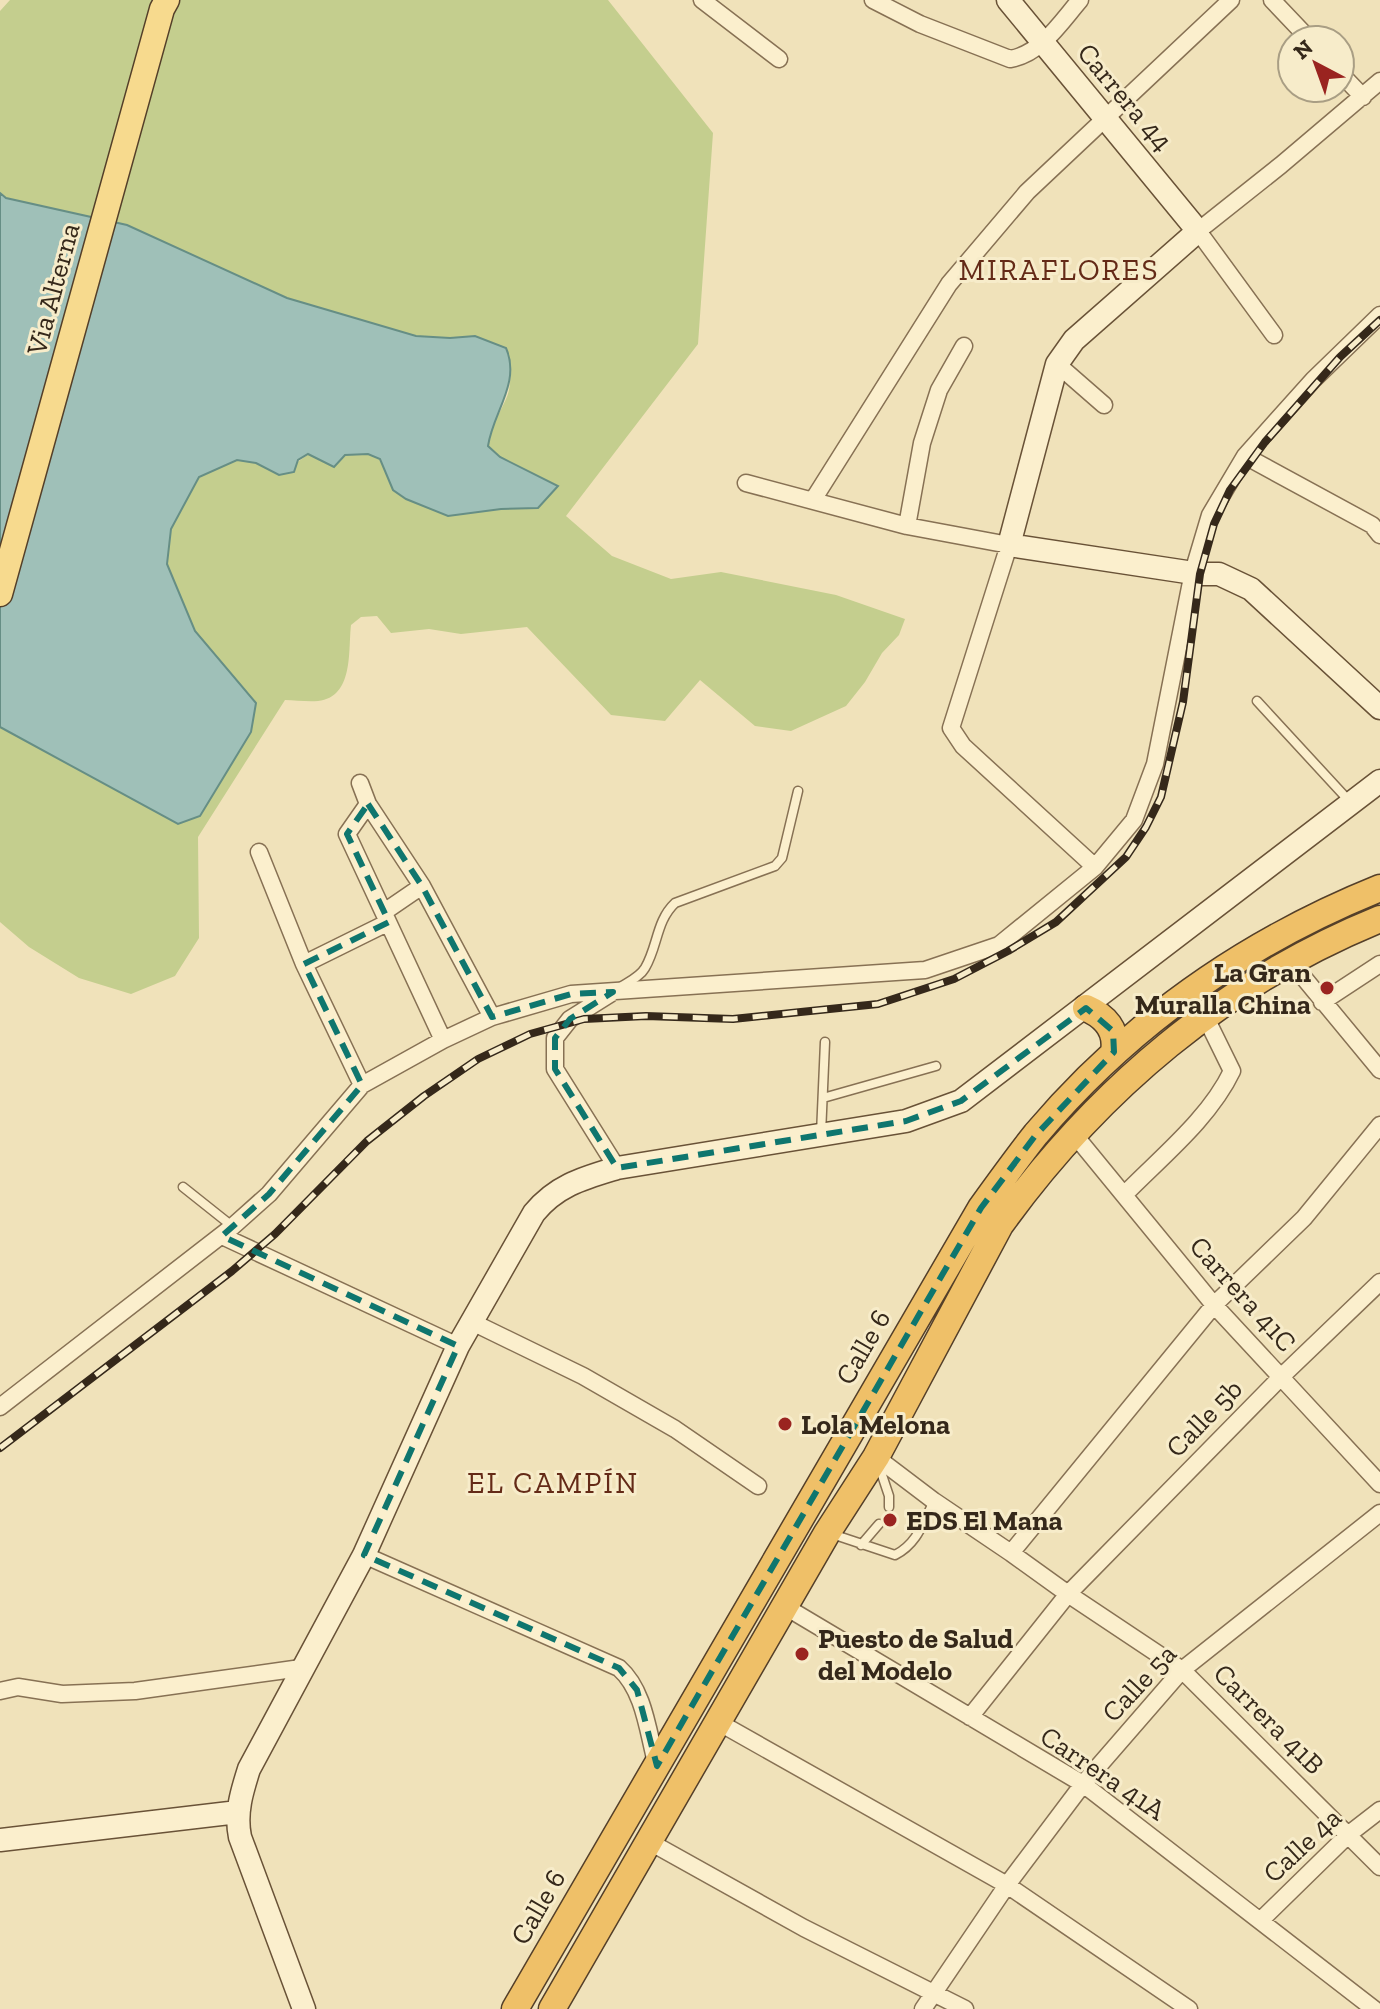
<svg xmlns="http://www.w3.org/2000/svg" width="1380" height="2009" viewBox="0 0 1380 2009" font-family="'Zilla Slab',serif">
<rect width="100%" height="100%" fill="#f0e2ba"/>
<path fill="#c4ce8e" d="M10,0H608L713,133L698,344L566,516L612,556L671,579L721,572L836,595L905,619L899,635L882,653L865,682L846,706L791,731L755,726L700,680L665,721L611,715L527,627L461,634L429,629L391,633L377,616L361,617L351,625C348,651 354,697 318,701C307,702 295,700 285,700L198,837L199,938L175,976L131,994L79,978L29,947L0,922V727L178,824L200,816L251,732L256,703L195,631L167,564L171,529L199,477L237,460L256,463L279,475L309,454L334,467L345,455L368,454L380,459L394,490L448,516L501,509L500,457L488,446C491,425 498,417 506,399C513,384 510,364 506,349L475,336L450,338L416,336L287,298L127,225L5,198L0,193V11Z"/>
<path fill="#9fc0b8" stroke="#668e85" stroke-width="2" d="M0,193L6,198L127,225L287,298L416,336L450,338L475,336L506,348C521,383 493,412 488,446L500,457L558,486L538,508L501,509L448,516L406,499L393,490L380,459L368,454L345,455L334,467L308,454L298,460L294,472L279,475L256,463L237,460L199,477L171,529L167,564L195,631L256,703L251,732L200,816L178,824L0,727Z"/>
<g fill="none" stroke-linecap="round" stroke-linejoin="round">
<defs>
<path id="service" d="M1257,701L1351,803
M619,988C628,982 640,977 645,968C658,946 656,921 675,903L775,866L782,858L798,791
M823,1098L936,1066
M821,1134L825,1042
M183,1187L232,1226
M879,1466L889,1496V1507
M832,1534L895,1555C917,1544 923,1523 934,1501
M861,1545L879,1524"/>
<path id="minor" d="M702,0L779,59
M873,0L920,24L1010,59C1041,54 1061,22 1080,0
M1272,0L1310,40
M1340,73L1363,97
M1274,335L1198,231L1281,165L1380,81
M1057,364L1104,405
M1245,456L1372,525L1380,535
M746,483L907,526L1009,545L951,728L963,746L1095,867
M813,500L949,284L1027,192L1231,0
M907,526L922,443L939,390L964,346
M360,783L368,804L422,886L492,1017
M368,804L347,834L443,1040
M259,852L304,964L362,1085
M384,912L422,886
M1290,961L1380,1070
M304,964L387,923
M610,994L570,1019L555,1038V1069L617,1168
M1322,1002L1380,964
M1073,1133L1214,1305L1380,1484
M1124,1195C1161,1157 1209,1119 1232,1071L1205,1016
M222,1236L458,1346
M472,1322L583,1376L675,1429L758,1486
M0,1407L232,1227L269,1194L362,1085L443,1040L492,1017L571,994L925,970L999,945L1095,867L1134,820L1155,764L1193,572L1210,515L1245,456L1313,380L1380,315
M876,1457L934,1501L1011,1553L1068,1594L1182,1670L1380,1867
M1011,1553L1214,1305L1304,1218L1380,1125
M364,1555L619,1668C645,1691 648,1734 657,1766
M784,1606L1083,1784L1374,2009
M0,1691L18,1687L62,1694L135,1691L301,1668
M970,1717L1068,1594L1282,1376L1380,1282
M718,1722L1007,1885L1189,2009
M648,1841L804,1928L965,2009
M1261,1920L1349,1834L1380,1810
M923,2009L1007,1885L1083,1784L1182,1670L1380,1513"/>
<path id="secondary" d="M1008,0L1198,231L1074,340L1057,364L1009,545L1200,574H1219L1251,589L1380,708
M0,1840L238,1812
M304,2009L240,1837C235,1813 242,1791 249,1769L364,1555L458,1346L534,1213C557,1185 584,1178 617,1168L906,1121L961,1101L1380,781"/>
<path id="primary" d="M0,594L162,9L167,0"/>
<path id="trunk" d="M1086,1008C1105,1016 1118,1030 1114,1052
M515,2009L981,1208C999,1183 1017,1158 1036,1134C1130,1023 1246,942 1380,888
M552,2009L827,1533L876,1457L1000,1225C1098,1089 1225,982 1380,919"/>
</defs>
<use href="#service" stroke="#877154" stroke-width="11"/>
<use href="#minor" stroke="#877154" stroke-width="19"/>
<use href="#secondary" stroke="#695237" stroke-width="25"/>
<use href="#primary" stroke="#543f29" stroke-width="27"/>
<use href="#trunk" stroke="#543f29" stroke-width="29"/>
<use href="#service" stroke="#fbefcd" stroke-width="8"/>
<use href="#minor" stroke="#fbefcd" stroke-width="16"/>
<use href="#secondary" stroke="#fbefcd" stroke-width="22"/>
<use href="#primary" stroke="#f7da8e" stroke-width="24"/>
<use href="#trunk" stroke="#efc068" stroke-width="26"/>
<defs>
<path id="rail" d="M0,1448L232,1271L275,1234L367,1141L424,1096L478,1059L530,1034L584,1019L646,1016L733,1019L878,1004L954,979L1008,951L1056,922L1126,857L1146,827L1161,797L1183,702L1200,574L1214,524L1230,490L1265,442L1340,357L1380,320"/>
</defs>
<use href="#rail" stroke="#35281a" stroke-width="8"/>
<use href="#rail" stroke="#f7ecca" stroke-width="5" stroke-dasharray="15" stroke-linecap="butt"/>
</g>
<path fill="none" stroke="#0f766e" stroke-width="6" stroke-dasharray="16 10" stroke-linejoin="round" d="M368,804L422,886L492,1017L571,994L613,992L570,1019L555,1038V1069L617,1168L906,1121L961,1101L1086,1008L1113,1031L1114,1052L1035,1136L981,1208L657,1766L637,1690L619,1668L364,1555L458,1346L222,1236L269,1194L362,1085L304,964L389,922L347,834Z"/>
<g fill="#9a2420" stroke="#f7ecca" stroke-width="3">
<circle cx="1327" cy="988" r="8"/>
<circle cx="785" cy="1424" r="8"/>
<circle cx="890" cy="1520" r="8"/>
<circle cx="802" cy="1654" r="8"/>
</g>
<g text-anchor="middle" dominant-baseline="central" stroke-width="6" stroke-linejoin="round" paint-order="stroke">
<g font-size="28" fill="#35281a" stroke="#f7ecca">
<text transform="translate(1125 97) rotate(50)">Carrera 44</text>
<text transform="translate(53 289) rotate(-75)">Via Alterna</text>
<text transform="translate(1243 1294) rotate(48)">Carrera 41C</text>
<text transform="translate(863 1347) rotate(-60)">Calle 6</text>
<text transform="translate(1204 1418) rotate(-46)">Calle 5b</text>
<text transform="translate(1139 1683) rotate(-47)">Calle 5a</text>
<text transform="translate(1269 1719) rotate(45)">Carrera 41B</text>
<text transform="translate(1103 1773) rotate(34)">Carrera 41A</text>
<text transform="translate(1302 1845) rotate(-43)">Calle 4a</text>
<text transform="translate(538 1907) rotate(-60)">Calle 6</text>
</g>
<g font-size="28" font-weight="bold" fill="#35281a" stroke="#f7ecca" text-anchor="start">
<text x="1311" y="972" text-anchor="end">La Gran<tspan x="1311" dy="32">Muralla China</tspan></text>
<text x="801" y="1424">Lola Melona</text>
<text x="906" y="1520">EDS El Mana</text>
<text x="818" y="1638">Puesto de Salud<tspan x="818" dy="32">del Modelo</tspan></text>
</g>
<g font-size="30" letter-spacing="2" fill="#642a17" stroke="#f7ecca">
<text x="1059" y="270">MIRAFLORES</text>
<text x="553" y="1483">EL CAMPÍN</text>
</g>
</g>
<g transform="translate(1316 64) rotate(319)"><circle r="38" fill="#f7ecca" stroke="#a99e84" stroke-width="2"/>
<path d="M0-6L14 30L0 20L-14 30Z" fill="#9a2420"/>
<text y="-12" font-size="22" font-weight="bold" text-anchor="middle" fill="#35281a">N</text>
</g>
</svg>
